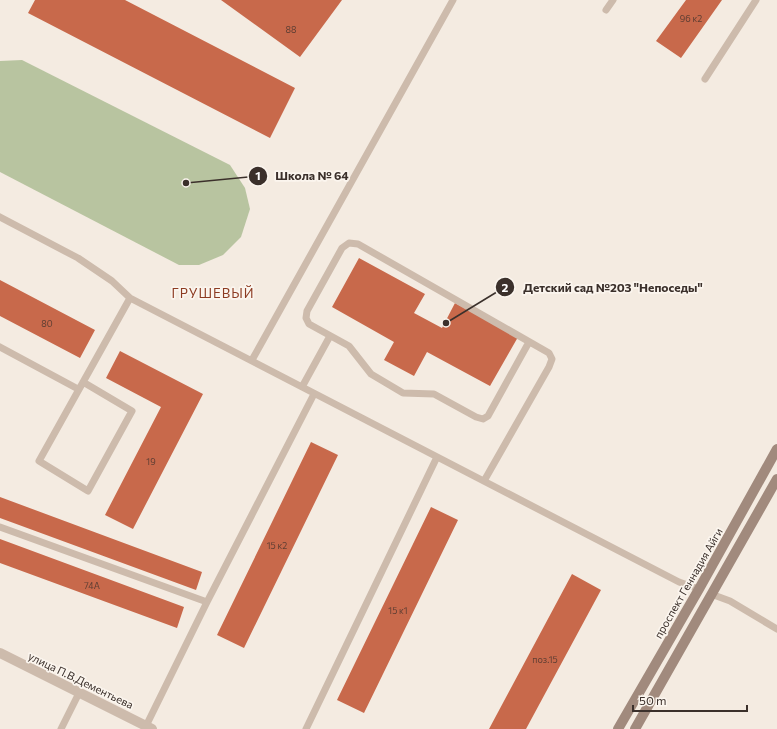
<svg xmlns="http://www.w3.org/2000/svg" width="777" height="729" viewBox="0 0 777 729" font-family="Commissioner,sans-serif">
<rect width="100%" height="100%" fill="#f4ebe1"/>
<path fill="#b8c4a0" d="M22,60L230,165L245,188L250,209L241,237L223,255L199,265H179L0,172V61Z"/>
<path fill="#c8694b" d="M35,0H125L295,88L270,138L28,13Z
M221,0H342L300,57Z
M686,0H722L681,58L656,41Z
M359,258L425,294L414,313L442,328L455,303L518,337L490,386L427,352L414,376L384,360L394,342L332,307Z
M0,280L95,330L80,358L0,316Z
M120,351L203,394L133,529L105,515L161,407L106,378Z
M311,442L338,455L244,648L217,635Z
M0,497L202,572L196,590L0,518Z
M431,507L458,520L364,713L337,700Z
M0,539L184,607L177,628L0,563Z
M572,574L601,590L526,729H489Z"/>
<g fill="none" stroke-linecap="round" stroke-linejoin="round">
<path stroke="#cdbbac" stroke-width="7" d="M606,10L613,0
M705,79L756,0
M0,217L78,258L112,281L130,298L679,582L699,589
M0,347L78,389
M252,360L453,0
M83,382L132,411L88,491L39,461L130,298
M302,387L330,336
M484,481L549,367L552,359L549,353L358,244L349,243L342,248L307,311L306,318L309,324L349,346L371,374L403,393L434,394L476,417L483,419L488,416L529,342
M0,527L207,602
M711,594L730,601L777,629
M146,726L207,602L314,394
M61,729L79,693
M306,729L437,457"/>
<path stroke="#cdbbac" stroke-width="10" d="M0,653L152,729"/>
<path stroke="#a18a7d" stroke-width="10" d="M618,729L699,589L777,449
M635,729L777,479"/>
</g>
<g text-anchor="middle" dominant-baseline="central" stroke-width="3.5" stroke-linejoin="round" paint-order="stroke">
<g font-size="9" fill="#5e3e33">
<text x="691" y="18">96 к2</text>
<text x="291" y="29">88</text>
<text x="47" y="323">80</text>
<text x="151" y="461">19</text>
<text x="277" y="545">15 к2</text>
<text x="92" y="585">74А</text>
<text x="398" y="610">15 к1</text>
<text x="545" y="659">поз.15</text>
</g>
<g font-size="11" fill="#3b302b" stroke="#fbf5ee">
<text transform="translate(688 583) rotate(-60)">проспект Геннадия Айги</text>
<text transform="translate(81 680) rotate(26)">улица П.В.Дементьева</text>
</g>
<g font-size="13" letter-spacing="1" fill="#8c3b22" stroke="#fbf5ee">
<text x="213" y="293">ГРУШЕВЫЙ</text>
</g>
</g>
<path fill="none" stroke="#3b302b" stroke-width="1.5" d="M186 183L258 176M446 323L505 287"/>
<g fill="#3b302b" stroke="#fbf5ee" stroke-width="1.5">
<circle cx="186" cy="183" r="4"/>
<circle cx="446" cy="323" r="4"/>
<circle cx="258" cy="176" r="10"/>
<circle cx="505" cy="287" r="10"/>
</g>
<g font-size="12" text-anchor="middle" font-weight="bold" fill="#fff">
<text x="258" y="180">1</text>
<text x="505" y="292">2</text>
</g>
<g font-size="12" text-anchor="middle" font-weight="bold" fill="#3b302b" stroke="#fbf5ee" stroke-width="3.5" stroke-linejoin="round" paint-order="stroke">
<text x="312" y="180">Школа № 64</text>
<text x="613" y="292">Детский сад №203 "Непоседы"</text>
</g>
<path d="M633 705v6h114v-6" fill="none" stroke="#3b302b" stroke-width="2"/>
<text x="639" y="705" font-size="12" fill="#3b302b" stroke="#fbf5ee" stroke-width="3" paint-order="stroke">50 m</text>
</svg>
